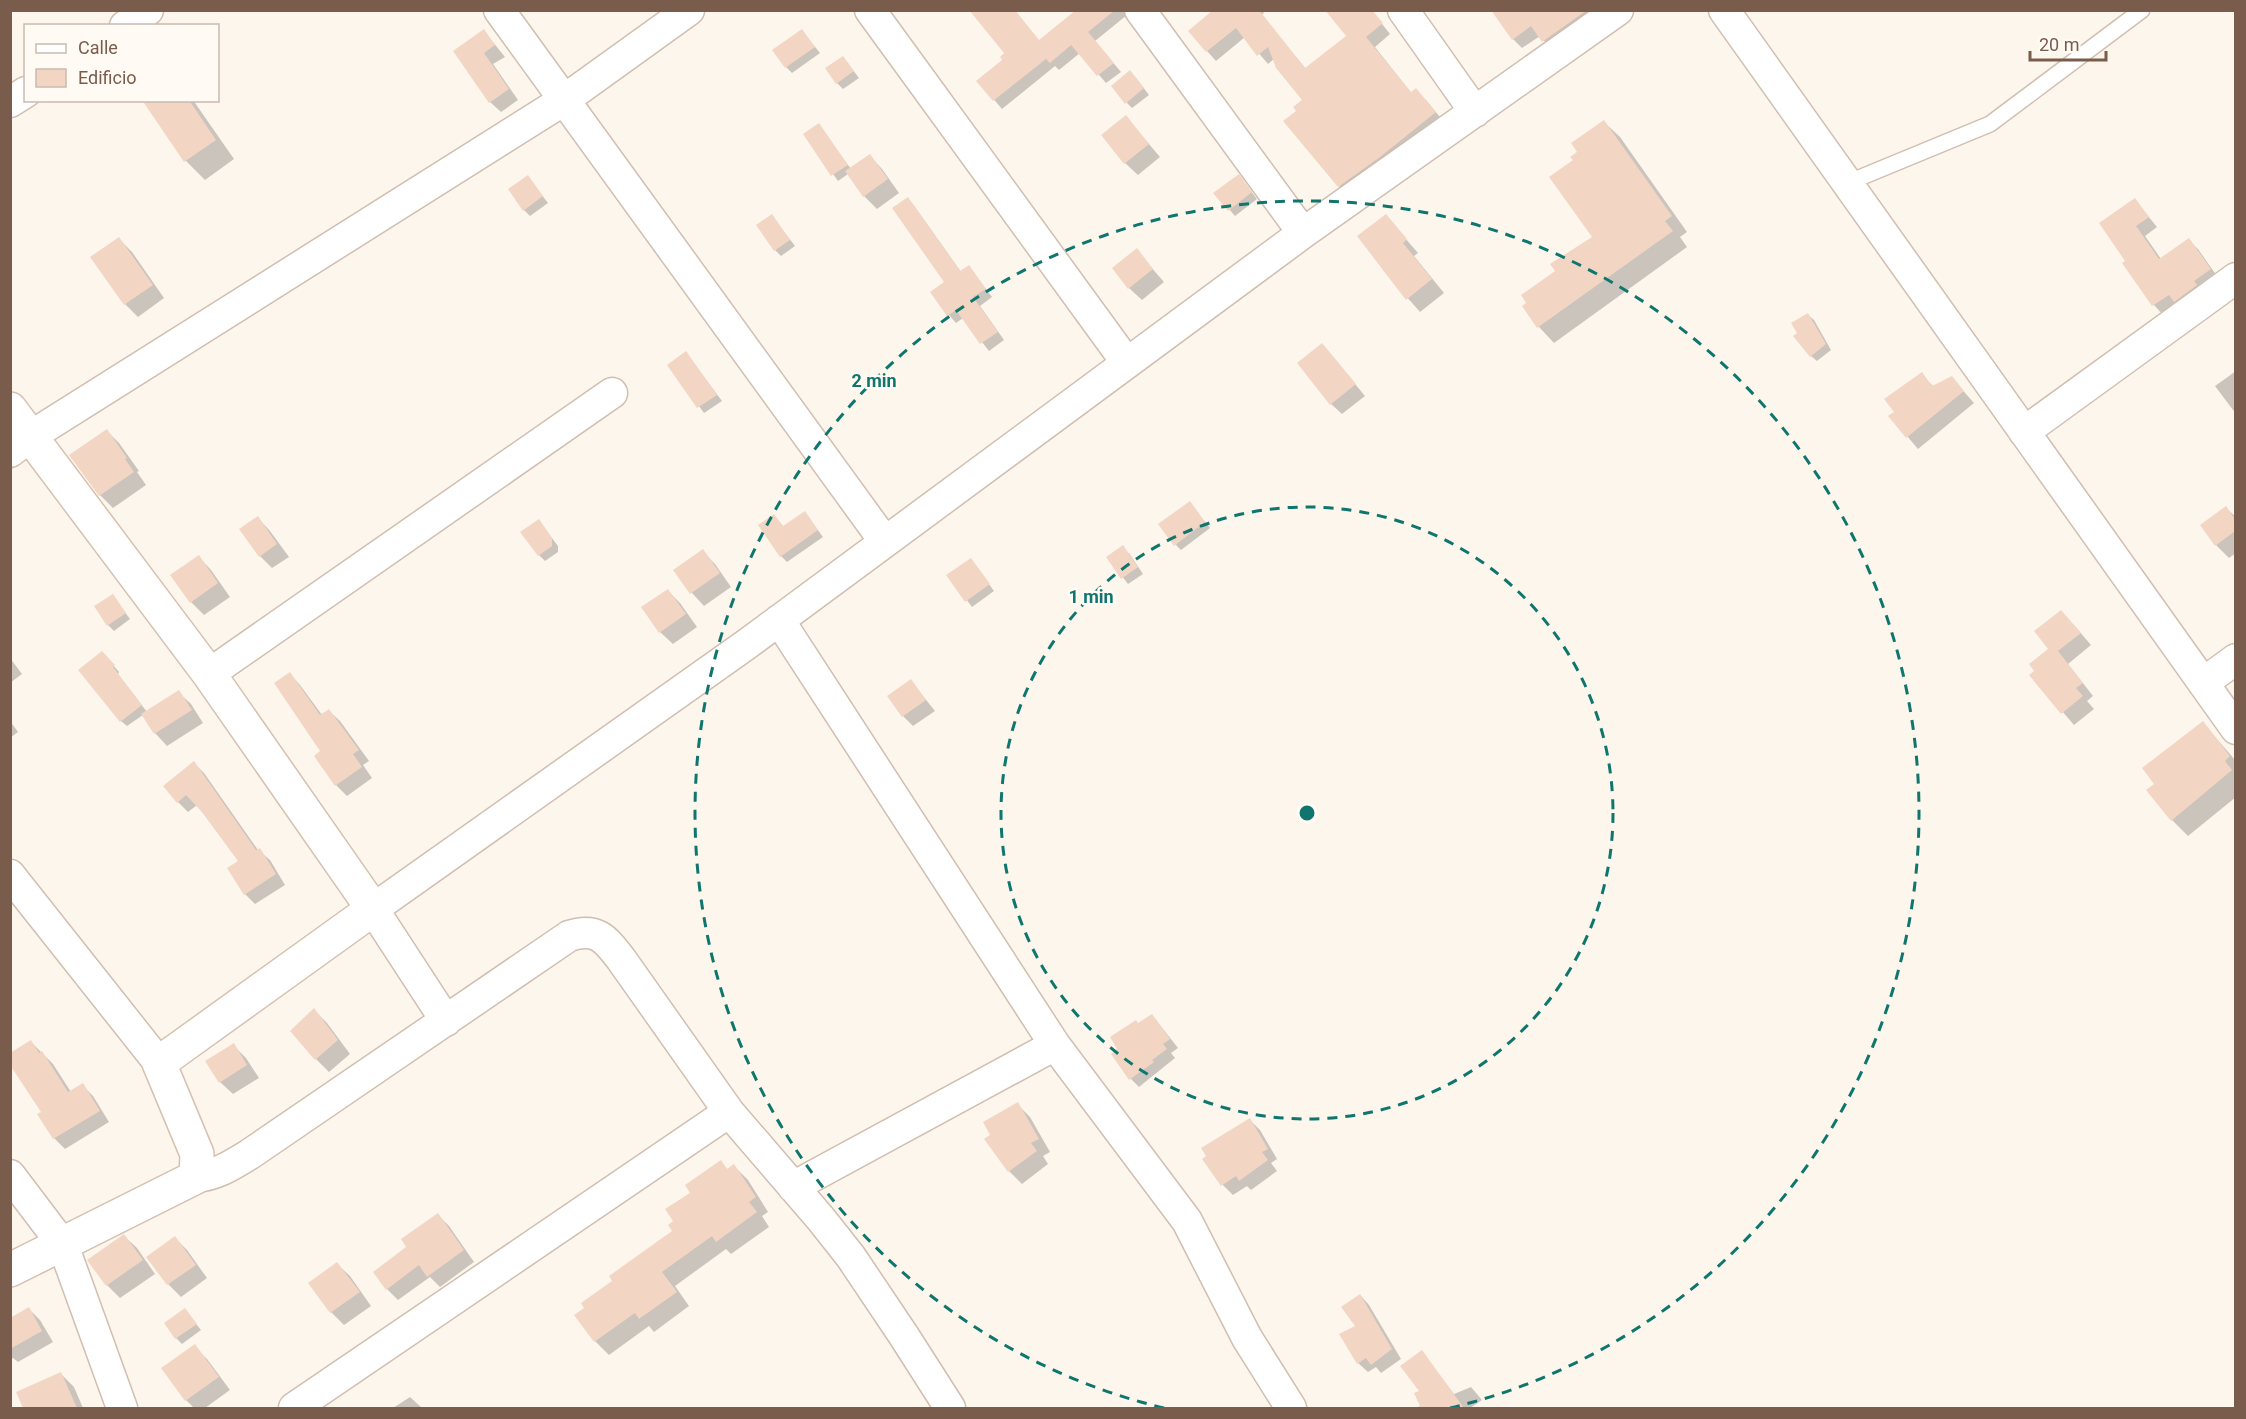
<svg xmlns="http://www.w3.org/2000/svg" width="2246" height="1419" viewBox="0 0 2246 1419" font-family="Roboto,sans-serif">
<rect width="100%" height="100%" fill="#fdf6ec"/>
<path fill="#0003" d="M1078,10H1123L1127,15L1095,41L1121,72L1106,83L1080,53L1059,70L1055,66L1002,109L978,81L1040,42Z
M1216,10H1262L1264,13L1261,15L1306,69L1348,36L1371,10L1390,34L1375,47L1412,94L1426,100L1444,122L1348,196L1339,186L1298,111L1305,100L1274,59L1268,64L1245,37L1216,61L1207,51Z
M1493,10H1610L1553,51L1540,36L1522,48L1513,39Z
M484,31L505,57L493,64L518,100L501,112L490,102L455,51Z
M802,31L820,53L792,73L786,67Z
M843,57L859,78L843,89L837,83Z
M1136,78L1149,95L1132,108L1127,103Z
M144,100H193L234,159L205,180L186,161Z
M1126,117L1160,157L1138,175L1125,163Z
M1604,122L1620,137L1687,232L1680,237L1687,247L1554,343L1539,327L1524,307L1594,237Z
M818,125L851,169L870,156L882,169L899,193L877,209L864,196L848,174L838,181L805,134Z
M528,177L548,203L530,216L524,210Z
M1244,182L1257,199L1235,216L1215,193Z
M907,199L915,207L961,272L969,267L992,297L980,306L1004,340L989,351L963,318L956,323L949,315L946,283Z
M2135,200L2157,227L2145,236L2161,259L2188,240L2198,249L2219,279L2163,315L2154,305L2124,263L2127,261Z
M772,216L795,246L781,256L775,250Z
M1386,216L1418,253L1414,256L1444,293L1420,312L1383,270Z
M119,239L132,252L164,298L138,317L125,304Z
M1136,250L1164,282L1142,300L1129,288Z
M1808,315L1814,320L1831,350L1817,361L1811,356Z
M686,353L722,401L704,413L669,365Z
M1332,356L1365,396L1342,414L1331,404Z
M2236,371V414L2215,386Z
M1921,374L1934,387L1951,377L1974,403L1918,449L1890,416L1896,412Z
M107,431L119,443L139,471L137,472L146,485L113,508L100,495L71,455Z
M1190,503L1210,528L1181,550L1176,545Z
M2226,508L2236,517V553L2229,558L2216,545Z
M805,513L823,537L787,562L781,556L774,516L784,527Z
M258,518L270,531L289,557L272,568L260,556Z
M539,521L558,546V552L545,561L539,555Z
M702,551L715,564L731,587L704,606L692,593L675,570Z
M1129,553L1143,574L1128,584L1108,558Z
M199,557L211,570L230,597L204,615L191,602Z
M976,566L994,591L972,607L949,576Z
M668,591L680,603L697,627L673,644L660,632Z
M113,596L130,619L114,631L108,625Z
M2073,624L2091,645L2068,664L2093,696L2087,701L2094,709L2074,725L2031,675L2036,671L2050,649Z
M10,658L22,674L10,683Z
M107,658L119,672L118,674L147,712L178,692L191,704L203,723L167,746L155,733L143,715L127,726L121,721Z
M290,674L300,685L322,715L329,711L340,721L369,761L363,765L372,778L347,796L336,785L316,756L322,752Z
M911,681L935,711L913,726L903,716Z
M10,721L18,732L10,738Z
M2203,723L2236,761V797L2188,836L2172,820Z
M194,763L204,773L258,850L270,860L285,885L255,904L245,894L240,862L197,805L188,812L178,802Z
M314,1010L327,1023L350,1054L329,1072L316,1059Z
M1152,1015L1178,1048L1171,1053L1175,1058L1139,1087L1131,1079L1139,1025Z
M31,1042L53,1064L71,1092L82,1085L93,1096L109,1122L65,1149L54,1138L43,1112Z
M233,1045L246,1058L259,1078L233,1094L220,1082Z
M1017,1104L1030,1117L1050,1152L1043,1156L1048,1164L1022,1184L1009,1171Z
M1250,1120L1260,1130L1277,1159L1271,1163L1277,1171L1251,1190L1247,1186L1233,1195L1223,1185L1204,1160Z
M721,1162L728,1170L734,1166L748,1180L768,1212L762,1216L769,1227L731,1254L726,1249L675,1286L689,1306L654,1332L649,1326L609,1355L595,1341L614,1281L675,1231L692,1193Z
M438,1215L449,1226L474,1262L440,1287L430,1277L398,1300L387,1289L409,1248Z
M124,1236L137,1248L155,1274L120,1298L107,1285L89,1260Z
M175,1238L187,1250L207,1278L181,1297L168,1284L148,1257Z
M337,1264L350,1276L371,1306L344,1325L331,1312Z
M1360,1295L1369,1305L1401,1359L1381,1373L1376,1367L1368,1372L1358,1363Z
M29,1309L40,1320L53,1342L18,1362L13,1358L10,1360V1320Z
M185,1310L201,1330L182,1344L176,1338Z
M194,1346L207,1359L230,1390L205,1408H194L186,1400Z
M1422,1352L1454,1394L1471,1387L1482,1400L1470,1408H1415L1421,1406Z
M61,1374L74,1387L83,1408H24L17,1393Z
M410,1397L422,1408H393Z"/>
<path fill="#f3d5c3" d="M969,10H1015L1039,40L1076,10H1115L1088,32L1114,63L1097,76L1071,45L1050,63L1046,59L993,101L976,81L1002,60L1000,57L1004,53Z
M1213,10H1259L1305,68L1346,36L1325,10H1372L1383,23L1366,37L1411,92L1416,88L1436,112L1380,157L1338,187L1283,121L1296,111L1293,107L1302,100L1276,68L1268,47L1257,56L1236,28L1206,52L1188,31Z
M1491,10H1587L1542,42L1531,26L1512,40Z
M484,29L495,45L484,53L509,89L489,103L453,51Z
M802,29L815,47L785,68L772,50Z
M843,56L854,71L836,84L825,68Z
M1130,70L1144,88L1125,104L1111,86Z
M142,100H189L216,140L184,162Z
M1126,115L1149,144L1124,164L1101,135Z
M1604,120L1672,216L1665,221L1673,231L1537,328L1522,306L1526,303L1521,295L1555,271L1550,264L1592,237L1549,177L1573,160L1570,157L1577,152L1571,143Z
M819,123L848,165L831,176L803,134Z
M870,154L888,179L863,197L845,171Z
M1239,174L1252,192L1228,211L1213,193Z
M528,175L543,196L523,211L508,189Z
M908,197L960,271L969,265L986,289L973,297L998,332L980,344L956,310L947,316L930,292L944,282L892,208Z
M2135,198L2149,217L2136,226L2159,259L2189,238L2211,269L2194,281L2197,285L2174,302L2169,295L2152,306L2122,263L2125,261L2099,223Z
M772,214L790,240L774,251L756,225Z
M1386,214L1407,239L1403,243L1432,279L1406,300L1357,236Z
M119,237L153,285L124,305L90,257Z
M1137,248L1153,269L1128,289L1112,268Z
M1808,313L1826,344L1810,357L1793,336L1797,333L1791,323Z
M1322,343L1356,384L1330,405L1297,363Z
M686,351L717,395L697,408L667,365Z
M1922,372L1932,386L1952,376L1964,391L1906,438L1888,416L1894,412L1884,399Z
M107,429L127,458L125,459L134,472L99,496L69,455Z
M1190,501L1205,522L1174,546L1158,524Z
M2226,506L2235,519V531L2215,546L2200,525Z
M805,511L818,530L780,557L758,525L774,514L783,526Z
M258,516L277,544L259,557L239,529Z
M539,519L552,538V546L538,556L520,532Z
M1123,545L1138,567L1121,579L1106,557Z
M703,549L720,573L690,594L673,570Z
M199,555L218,583L190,603L170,575Z
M971,558L990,584L965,602L946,575Z
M668,589L686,614L659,633L641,607Z
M113,594L126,613L107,626L94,606Z
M2061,610L2081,633L2058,651L2083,683L2076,688L2083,696L2061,714L2029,675L2034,671L2029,664L2048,649L2034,631Z
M102,651L115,665L113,667L142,705L120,722L78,670Z
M290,672L320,715L329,709L359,750L353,754L362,767L335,786L314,756L320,751L274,683Z
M911,679L926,700L902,717L887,696Z
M179,690L192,710L154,734L141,714Z
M2203,721L2230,756L2225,761L2232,770L2171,821L2146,790L2154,784L2142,768Z
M194,761L256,850L260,848L276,874L244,895L227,868L238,861L202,812L186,795L177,803L163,786Z
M314,1008L338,1040L315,1060L290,1031Z
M1152,1014L1170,1039L1163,1044L1167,1049L1152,1060L1154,1062L1129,1080L1111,1054L1117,1049L1110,1037L1136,1020L1138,1023Z
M31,1040L39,1053L42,1051L68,1092L83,1083L100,1111L53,1139L37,1114L41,1112L10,1065V1053Z
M234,1043L247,1065L219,1083L205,1061Z
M1018,1102L1039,1139L1031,1143L1037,1151L1008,1172L984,1139L990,1135L983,1122Z
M1250,1118L1268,1149L1262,1152L1268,1160L1239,1181L1236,1176L1221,1186L1202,1159L1206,1156L1201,1148Z
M721,1160L727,1169L734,1164L756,1197L749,1202L757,1212L716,1242L712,1236L662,1272L677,1292L639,1319L635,1313L594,1342L574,1315L584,1308L581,1303L612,1281L609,1276L672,1231L668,1225L673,1221L665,1209L690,1193L685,1185Z
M438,1213L464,1250L427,1277L419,1265L386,1290L373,1272L406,1247L401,1239Z
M124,1234L143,1260L106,1286L87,1260Z
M175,1236L196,1265L167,1285L146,1257Z
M337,1262L360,1292L330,1313L308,1283Z
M1360,1294L1392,1349L1371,1365L1366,1358L1357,1364L1339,1334L1355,1326L1341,1307Z
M29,1307L42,1331L10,1349V1318Z
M185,1308L197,1324L175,1339L164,1323Z
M195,1344L219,1377L185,1401L161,1368Z
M1422,1350L1448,1386L1464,1408H1421L1414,1393L1419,1391L1400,1366Z
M61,1372L77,1408H23L16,1392Z"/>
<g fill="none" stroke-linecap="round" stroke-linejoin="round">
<defs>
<path id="lane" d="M1847,183L1990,124L2142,10"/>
<path id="street" d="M499,10L885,542
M870,10L1127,363
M1140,10L1303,233
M1403,10L1475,112
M1724,10L2236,729
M125,26L148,10
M10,102L26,92
M2024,432L2236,278
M10,452L31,436L564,100L689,10
M779,620L1055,1045L1187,1221L1247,1338L1291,1408
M209,674L612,393
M2203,683L2236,659
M10,875L159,1063
M446,1021L373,909L747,644L1303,233L1618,10
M10,1175L63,1245L122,1408
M196,1177C217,1175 232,1165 250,1154L569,936C596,927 605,938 621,959L729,1112L821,1219L851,1257L904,1336L950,1408
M793,1187L1055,1045
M294,1408L729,1112"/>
<path id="secondary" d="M10,409L209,674L373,909L159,1063L197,1154L196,1177L10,1270"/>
</defs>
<use href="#lane" stroke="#d1beb0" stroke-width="18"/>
<use href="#street" stroke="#d1beb0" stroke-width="33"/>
<use href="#secondary" stroke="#d6c0b0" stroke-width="36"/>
<use href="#lane" stroke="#fff" stroke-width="15"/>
<use href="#street" stroke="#fff" stroke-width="30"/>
<use href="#secondary" stroke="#fff" stroke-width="33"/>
</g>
<g fill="none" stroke="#0f766e" stroke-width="3" stroke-dasharray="10 8">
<circle cx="1307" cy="813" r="306"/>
<path d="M1164 1408A612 612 0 1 1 1450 1408"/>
</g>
<circle cx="1307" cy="813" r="9" fill="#0f766e" stroke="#fffaf3" stroke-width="3"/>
<g font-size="18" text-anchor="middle" font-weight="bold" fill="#0f766e" stroke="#fffaf3" stroke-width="5" stroke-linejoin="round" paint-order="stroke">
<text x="874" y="387">2 min</text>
<text x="1091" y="603">1 min</text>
</g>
<rect width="2246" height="1419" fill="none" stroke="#7a5c4d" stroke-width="24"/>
<rect x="24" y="24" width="195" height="78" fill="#fffaf3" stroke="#cabbb1" stroke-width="1.5"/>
<rect x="36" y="44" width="30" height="9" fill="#ffffff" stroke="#cabbb1" stroke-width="1.5"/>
<text x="78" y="54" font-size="18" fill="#7a5c4d">Calle</text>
<rect x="36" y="69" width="30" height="18" fill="#f3d5c3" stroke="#cabbb1" stroke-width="1.5"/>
<text x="78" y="84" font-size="18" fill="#7a5c4d">Edificio</text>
<path d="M2030 51v9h76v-9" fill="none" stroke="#7a5c4d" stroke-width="3"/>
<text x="2039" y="51" font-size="18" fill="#7a5c4d" stroke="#fffaf3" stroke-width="4.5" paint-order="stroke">20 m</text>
</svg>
